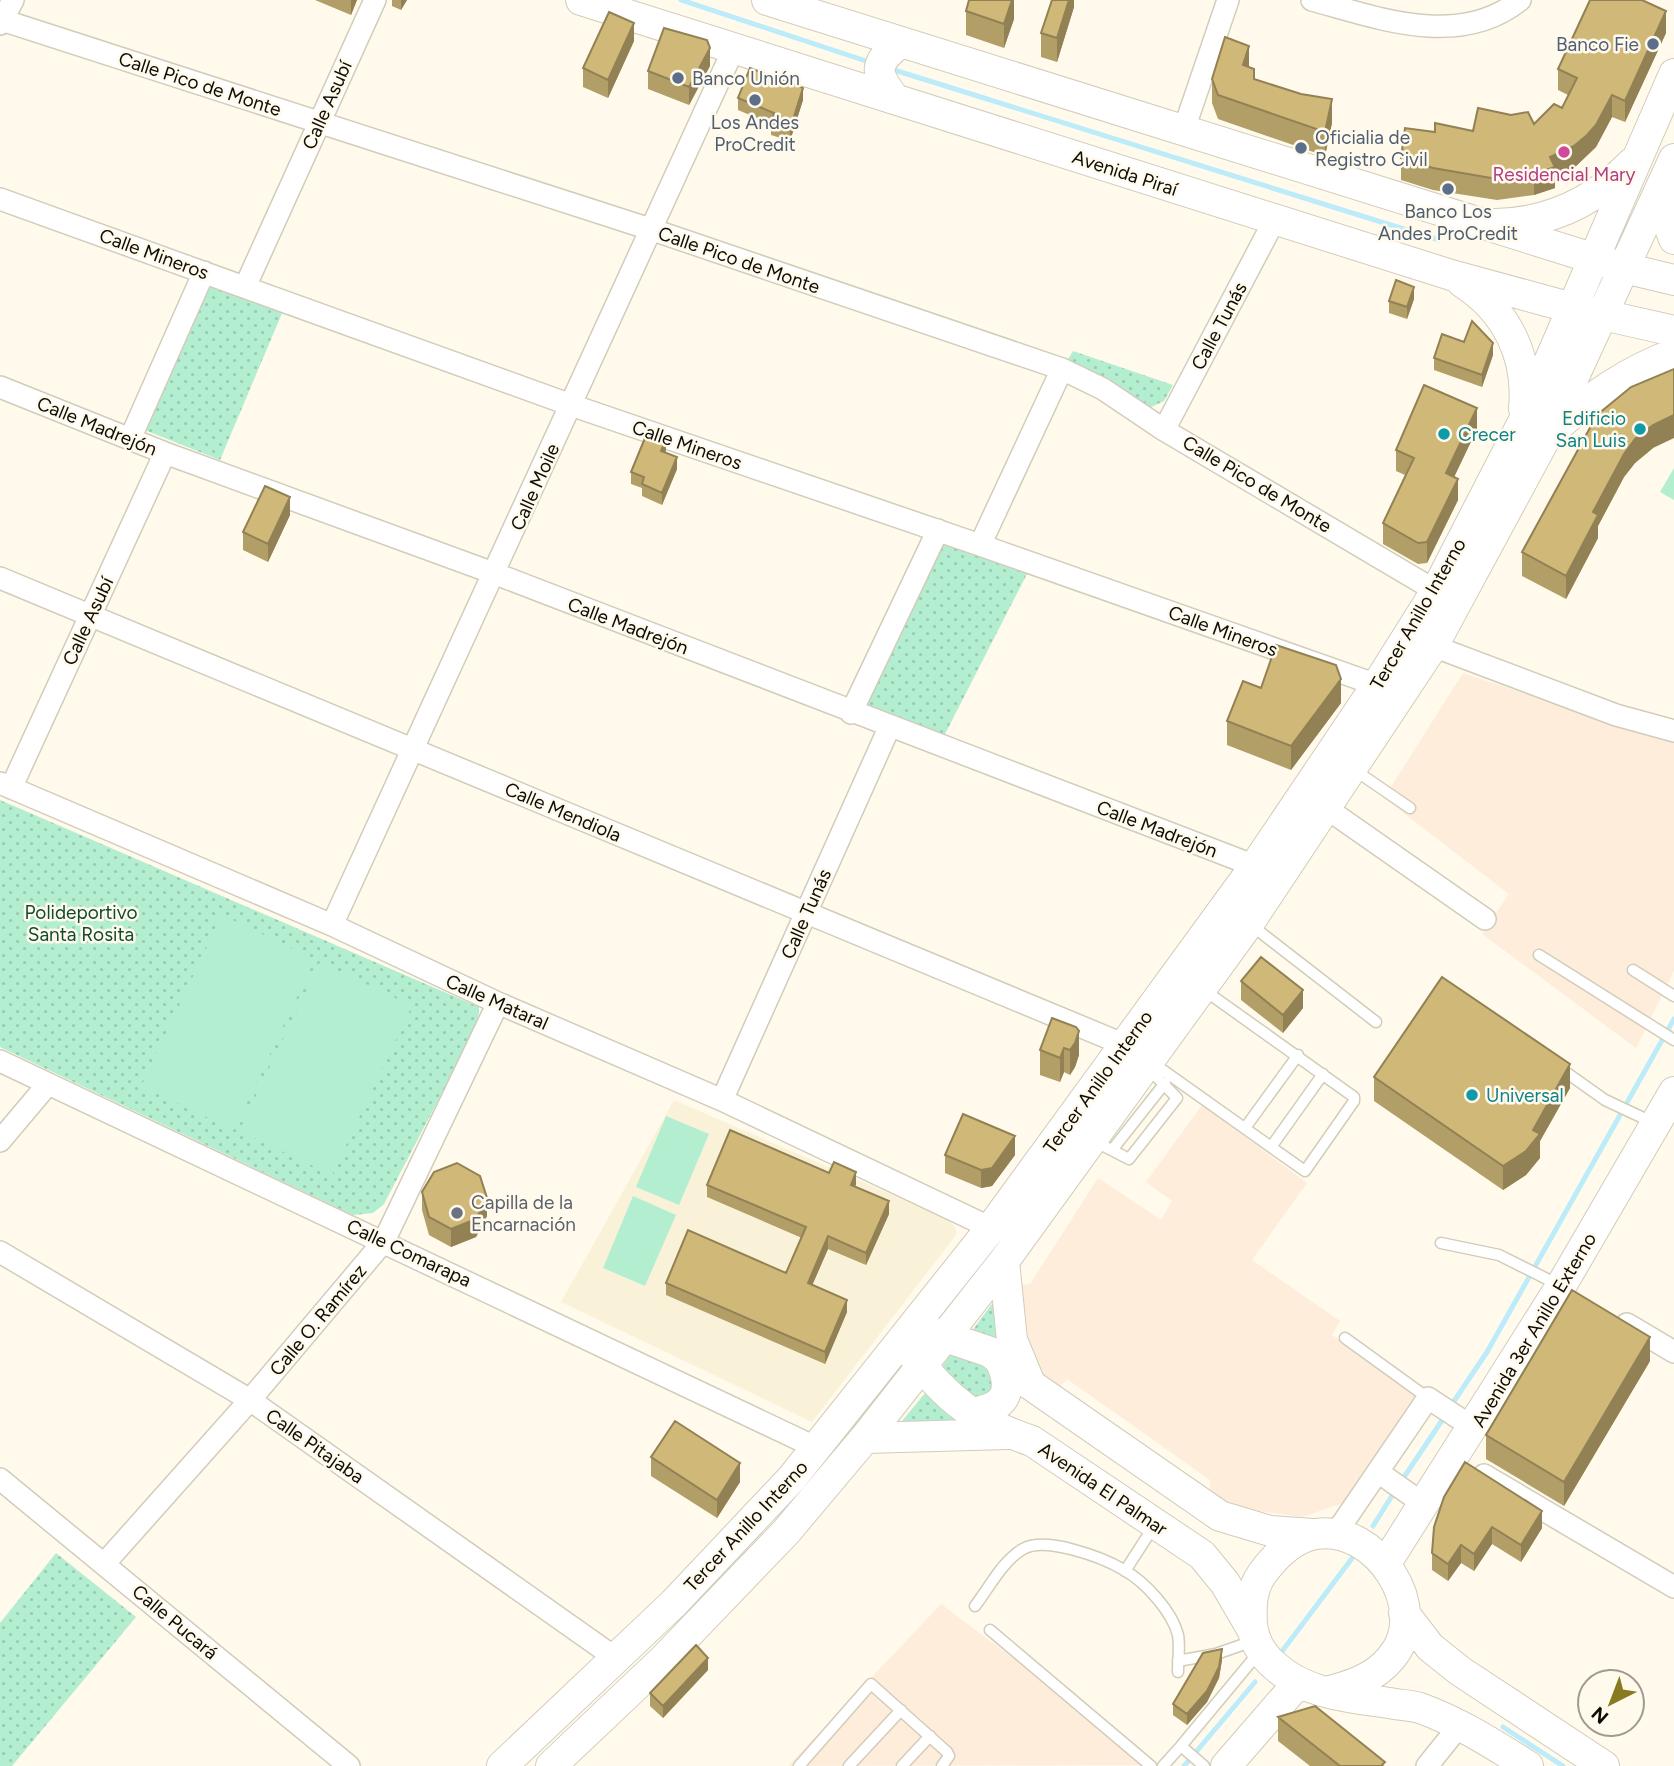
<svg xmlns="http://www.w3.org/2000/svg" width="1674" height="1766" viewBox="0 0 1674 1766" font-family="Figtree,sans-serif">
<defs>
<pattern id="grass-dots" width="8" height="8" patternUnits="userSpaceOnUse" patternTransform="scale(1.75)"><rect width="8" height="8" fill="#b3eed1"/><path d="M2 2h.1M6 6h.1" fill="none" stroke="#99cbb2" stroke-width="1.8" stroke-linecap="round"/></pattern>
</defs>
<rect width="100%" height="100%" fill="#fffaeb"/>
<path fill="#feeddb" d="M1463,673L1674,743V971L1636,1048L1482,934L1509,894L1384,798Z
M1202,1105L1307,1183L1252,1260L1340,1321L1332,1335L1423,1395L1346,1502L1302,1517L1251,1510L1210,1495V1480L1067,1379L1056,1391L1035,1373L1014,1286L1030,1284L1098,1178L1161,1220L1172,1201L1146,1182Z
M941,1604L1155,1765L788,1766Z"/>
<path fill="#faf2d8" d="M674,1100L946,1218L956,1228V1235L812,1422L561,1302Z"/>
<path fill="url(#grass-dots)" d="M208,282L283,311L220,460L142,429Z
M1073,351L1173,385L1164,401L1147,409L1067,361Z
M940,542L1027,574L944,736L862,705Z
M0,800L479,1007L478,1024L384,1204L373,1213L353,1215L0,1047Z
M995,1300L1001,1345L971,1332Z
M964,1353C982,1362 994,1368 995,1389L981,1398L961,1393L942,1367L950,1355Z
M926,1392L964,1423L897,1427Z
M56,1553L136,1617L12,1766H0V1623Z"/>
<path fill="#b3eed1" d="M1674,468V500L1660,492Z
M222,915L315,959L234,1130L141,1086Z
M320,962L412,1006L332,1175L239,1131Z
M666,1116L709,1134L679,1205L636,1187Z
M633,1196L676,1215L645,1286L603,1268Z"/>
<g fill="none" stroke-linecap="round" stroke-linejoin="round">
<path stroke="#bcebfa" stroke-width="5" d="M681,0L872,63
M891,69L1439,240
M1450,1407L1487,1352L1674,1019
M1400,1483L1445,1416
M1373,1526L1395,1491
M1280,1654L1353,1557
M1503,1727L1563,1766
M1184,1766L1255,1682"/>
<defs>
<path id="lane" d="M1353,769L1410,808
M1251,925L1376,1022
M1539,955L1674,1040
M1633,970L1674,996
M1204,990L1354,1097V1101L1305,1171L1271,1147L1323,1074
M1150,1061L1271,1147
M1560,1068L1605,1100L1654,1123
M1245,1128L1298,1055
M1094,1141L1129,1159L1177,1098L1147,1067
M1112,1150L1165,1083
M1441,1243L1499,1255L1559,1285
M1345,1338L1428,1398
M1125,1571L1154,1526
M975,1606C989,1588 1003,1560 1023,1549C1045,1536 1102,1557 1124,1570C1145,1582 1172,1611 1178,1635C1180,1646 1178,1660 1178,1672
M990,1630L1151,1766
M1178,1661L1216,1654L1253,1641
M1181,1746L1260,1651
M799,1766L871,1684L947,1752L949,1756L942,1766
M849,1766L901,1710
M902,1766L930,1736
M1163,1766L1181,1746L1204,1766"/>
<path id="street" d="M1312,0C1378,18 1459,49 1520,0
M2,20L653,230L1062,369L1103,389L1164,430L1436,591
M0,24L13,0
M1183,132L1228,0
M0,199L571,405L980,545L1377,685
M245,287L375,0
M0,387L165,453L496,574L1255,866L1267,865
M1164,430L1274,221
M130,439L204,272
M980,545L1062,369
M0,578L1125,1045
M1433,646L1616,715L1674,731
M851,713L938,530
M0,783L332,925L498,1003L722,1100L991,1228
M11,788L165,453
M1326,808L1485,919
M332,925L734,48
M0,1061L817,1448
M722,1100L889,728
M0,1141L48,1084
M0,1252L250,1400L617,1659
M1627,1324L1674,1352
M1378,1472L1425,1505
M1484,1475L1674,1587
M0,1479L349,1766
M1336,1533L1428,1398L1474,1428
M104,1564L250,1400L384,1241L498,1003
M1427,1766L1460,1725"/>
<path id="secondary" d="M581,0L1451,275L1572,308L1674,331
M767,0L1624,268L1674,280
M894,98C875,73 873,64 900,43
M1667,184L1668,223L1674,239
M1496,224C1549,223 1595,201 1632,163
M1462,282C1506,310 1529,356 1524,408
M1555,428C1591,397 1629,370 1674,354
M1004,1261L1012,1340L1029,1381
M928,1331L990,1352L1031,1385L1220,1516L1270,1531L1313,1534
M911,1352C945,1398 977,1423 1032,1441L1202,1555L1225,1583L1253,1631
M971,1413C1005,1408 1015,1393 1000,1360
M865,1438L1008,1434
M1386,1563L1561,1286L1674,1092
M1404,1613L1430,1647L1460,1671L1604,1766
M1326,1692C1350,1686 1375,1678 1391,1658C1433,1609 1375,1524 1316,1534C1292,1538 1275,1556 1262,1574C1251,1589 1251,1607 1252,1625C1254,1642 1262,1655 1275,1666C1306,1694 1348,1697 1389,1703C1399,1705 1410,1705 1420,1708C1459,1722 1493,1744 1528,1766
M502,1766L674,1603L792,1478L991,1228L1255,866L1377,685L1436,591L1523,422L1674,74
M551,1766L663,1660L786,1532L865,1438L1004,1261L1249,923L1433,646L1547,435L1674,159
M1226,1766L1298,1683"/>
</defs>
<use href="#lane" stroke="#d2ccba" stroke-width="13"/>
<use href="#street" stroke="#d2ccba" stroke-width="24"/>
<use href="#secondary" stroke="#d2ccba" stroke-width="32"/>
<use href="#lane" stroke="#fff" stroke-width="10"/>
<use href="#street" stroke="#fff" stroke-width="21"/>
<use href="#secondary" stroke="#fff" stroke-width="30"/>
</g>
<path fill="#b29e67" d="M315,0H357L351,15Z
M392,0H407L401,10L392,6Z
M1014,0V19L1004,48L966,35V11Z
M1074,0V7L1057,62L1041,57V33Z
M1666,33L1625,122L1612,117L1596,147L1574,168L1555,177V188L1534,195L1497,200L1433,190L1401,180V158L1435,132L1473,131L1534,124L1562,108L1568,95L1558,90V69Z
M634,41L608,98L583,87V68Z
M710,66L689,105L648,89V71Z
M1249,67L1254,80L1332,123L1325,156L1218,119L1212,103V79Z
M738,98L803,100L790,141L771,135V124L738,110Z
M1414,299L1407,319L1389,313V301Z
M1464,342L1493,355L1482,387L1434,370V358Z
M1597,415L1653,448L1635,463L1624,477L1598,526V538L1566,599L1522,576V552Z
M1477,429L1454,477L1458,500L1427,563L1418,564L1383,544V523L1405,475L1396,471V450Z
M666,451L665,452L677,469L662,505L642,496V488L631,484V472Z
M290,515L268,562L243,550V532Z
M1261,688L1341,703L1291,770L1227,745V721Z
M1241,981L1303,1008L1283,1033L1241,1000Z
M1052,1018L1079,1055L1075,1067L1070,1075L1064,1072L1060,1082L1040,1075V1050Z
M1374,1077L1570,1088L1540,1141V1158L1526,1175L1503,1190L1374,1101Z
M945,1155H1015L992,1186L981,1188L945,1173Z
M829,1173L856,1184L855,1187L889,1214L866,1265L828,1249L812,1285L847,1312L825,1364L666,1295V1283L786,1273L802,1238L707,1197V1185Z
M422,1192L487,1216L476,1237L451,1247L429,1235L422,1210Z
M1650,1361L1564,1506L1486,1459V1435Z
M651,1457L740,1482L717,1518L651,1476Z
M1444,1497L1542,1528L1521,1562L1492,1544L1474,1571L1461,1563L1448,1581L1432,1570V1553Z
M1222,1660L1219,1678L1207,1702L1187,1725L1173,1715V1704Z
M708,1670L663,1718L650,1706V1693Z
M1278,1717L1385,1766H1310L1278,1741Z"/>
<path fill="#918154" d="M351,0H357L351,15Z
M401,0H407L401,10Z
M1012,0H1014V19L1004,48V24Z
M1069,0H1074V7L1057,62V38Z
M1666,11V33L1625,122V101Z
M634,23V41L608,98V80Z
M1249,46V70L1243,65Z
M710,48V66L689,105V87Z
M803,88V100L790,141V129Z
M1612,95V117L1596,147L1574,168L1555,177V188L1534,195V174Z
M1332,99V123L1325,156V132Z
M1414,287V299L1407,319V307Z
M1493,343V355L1482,387V375Z
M1477,408V429L1446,494V473Z
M1674,415V438L1653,448L1635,463L1624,477L1598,526V538L1566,599V576L1593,512L1624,454L1635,439L1653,425Z
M666,439V451L661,463V451Z
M677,457V469L662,505V493Z
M1458,479V500L1427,563V542Z
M290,497V515L268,562V544Z
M1341,679V703L1291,770V746Z
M1303,990V1008L1283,1033V1015Z
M1079,1031V1055L1075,1067L1070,1075V1050Z
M1064,1048V1072L1060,1082V1058Z
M1570,1064V1088L1540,1141V1158L1526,1175L1503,1190V1166L1533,1130Z
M1015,1136V1155L992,1186L981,1188V1170Z
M856,1172V1184L851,1197V1185Z
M487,1198V1216L476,1237L451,1247V1229Z
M889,1201V1214L866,1265V1253Z
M828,1236V1249L808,1295V1283Z
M847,1300V1312L825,1364V1352Z
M1650,1337V1361L1564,1506V1482Z
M740,1463V1482L717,1518V1500Z
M1542,1511V1528L1521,1562V1545Z
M1492,1527V1544L1474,1571V1554Z
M1461,1545V1563L1448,1581V1564Z
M1222,1649V1660L1219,1678L1207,1702L1187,1725V1714Z
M708,1658V1670L663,1718V1706Z"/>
<path fill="#cfb878" stroke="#918154" stroke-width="2" d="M969,0H1012L1004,24L966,11Z
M1052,0H1069L1057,38L1041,33Z
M1590,0H1642L1666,11L1625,101L1612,95L1596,125L1587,135L1574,146L1550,157L1555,167L1534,174L1497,179L1433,168L1401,158L1405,128L1435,132V123L1473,131L1478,108L1511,115L1528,112L1534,124L1554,104L1562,108L1577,78L1558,69Z
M609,12L634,23L608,80L583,68Z
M664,28L707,40L710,48L689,87L648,71Z
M1225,37L1249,46L1243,65L1254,69V79L1301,94L1332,99L1325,132L1218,95L1212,79Z
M750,68L803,88L790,129L771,123L774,113L738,98Z
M1396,280L1414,287L1407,307L1389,301Z
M1472,321L1493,343L1482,375L1434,358L1442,334L1464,342Z
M1674,369V415L1653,425L1635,439L1624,454L1593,512L1598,515L1566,576L1522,552L1597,415L1631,387Z
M1424,385L1477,408L1446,473L1458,479L1427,542L1418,543L1383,523L1414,458L1396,450Z
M647,433L666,439L661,451L677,457L662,493L642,484L644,477L631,472Z
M265,486L290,497L268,544L243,532Z
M1276,645L1336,665L1341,679L1291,746L1227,721L1243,681L1261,688Z
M1261,957L1303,990L1283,1015L1241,981Z
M1442,977L1570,1064L1533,1130L1540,1134L1526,1151L1503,1166L1374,1077Z
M1052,1018L1076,1027L1079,1031L1075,1043L1070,1050L1064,1048L1060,1058L1040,1050Z
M963,1114L1015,1136L992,1168L981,1170L945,1155Z
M730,1130L829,1173L834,1162L856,1172L851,1185L889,1201L866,1253L828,1236L808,1283L847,1300L825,1352L666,1283L688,1230L786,1273L806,1227L707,1185Z
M457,1163L480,1176L487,1198L476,1219L451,1229L429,1217L422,1192L434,1172Z
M1572,1290L1650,1337L1564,1482L1486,1435Z
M675,1421L740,1463L717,1500L651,1457Z
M1465,1462L1542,1511L1521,1545L1492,1527L1474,1554L1461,1545L1448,1564L1432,1553L1434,1527L1444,1497Z
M696,1645L708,1658L663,1706L650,1693Z
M1222,1649L1219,1667L1207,1691L1187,1714L1173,1704L1203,1653Z
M1315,1706L1385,1762L1381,1766H1340L1278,1717Z"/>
<g fill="#5c6f8a" stroke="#fffaeb" stroke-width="2.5">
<circle cx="1653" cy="44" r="7"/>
<circle cx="678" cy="78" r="7"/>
<circle cx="755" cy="100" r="7"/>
<circle cx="1301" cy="148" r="7"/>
<circle cx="1448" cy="189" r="7"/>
</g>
<circle fill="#d1479c" stroke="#fffaeb" stroke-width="2.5" cx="1564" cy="152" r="7"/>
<g fill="#0f9aa8" stroke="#fffaeb" stroke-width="2.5">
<circle cx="1640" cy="429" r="7"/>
<circle cx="1444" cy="434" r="7"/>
<circle cx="1472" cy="1095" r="7"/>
</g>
<circle fill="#6b7280" stroke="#fffaeb" stroke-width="2.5" cx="457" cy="1213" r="7"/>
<g text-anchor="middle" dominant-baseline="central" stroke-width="5" stroke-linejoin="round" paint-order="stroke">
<g font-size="19" fill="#4e5e75" stroke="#fffaeb" text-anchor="start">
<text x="1639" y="44" text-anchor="end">Banco Fie</text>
<text x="692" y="78">Banco Unión</text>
<text x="755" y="122" text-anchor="middle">Los Andes<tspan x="755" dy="22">ProCredit</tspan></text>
<text x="1315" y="137">Oficialia de<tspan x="1315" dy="22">Registro Civil</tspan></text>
<text x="1448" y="211" text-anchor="middle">Banco Los<tspan x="1448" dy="22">Andes ProCredit</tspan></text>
</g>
<g font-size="19" fill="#0e0c07" stroke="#fffaeb">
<text transform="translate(200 84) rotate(18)">Calle Pico de Monte</text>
<text transform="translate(327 105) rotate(-66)">Calle Asubí</text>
<text transform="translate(1125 173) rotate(18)">Avenida Piraí</text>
<text transform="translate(154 254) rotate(20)">Calle Mineros</text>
<text transform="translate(739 260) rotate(19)">Calle Pico de Monte</text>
<text transform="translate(1219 326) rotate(-62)">Calle Tunás</text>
<text transform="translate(97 426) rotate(22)">Calle Madrejón</text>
<text transform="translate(687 445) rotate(19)">Calle Mineros</text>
<text transform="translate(1257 484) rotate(31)">Calle Pico de Monte</text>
<text transform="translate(535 487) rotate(-66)">Calle Moile</text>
<text transform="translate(1418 614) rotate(-60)">Tercer Anillo Interno</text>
<text transform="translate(88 621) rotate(-65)">Calle Asubí</text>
<text transform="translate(628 626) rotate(21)">Calle Madrejón</text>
<text transform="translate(1223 631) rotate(20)">Calle Mineros</text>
<text transform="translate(563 812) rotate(23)">Calle Mendiola</text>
<text transform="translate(1157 829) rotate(21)">Calle Madrejón</text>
<text transform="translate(806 914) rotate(-66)">Calle Tunás</text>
<text transform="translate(497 1002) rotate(24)">Calle Mataral</text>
<text transform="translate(1098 1082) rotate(-54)">Tercer Anillo Interno</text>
<text transform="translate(409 1253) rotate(25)">Calle Comarapa</text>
<text transform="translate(318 1320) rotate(-50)">Calle O. Ramírez</text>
<text transform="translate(1534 1330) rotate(-59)">Avenida 3er Anillo Externo</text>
<text transform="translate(315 1446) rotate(35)">Calle Pitajaba</text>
<text transform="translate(1103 1489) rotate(34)">Avenida El Palmar</text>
<text transform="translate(746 1526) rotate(-47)">Tercer Anillo Interno</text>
<text transform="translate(175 1622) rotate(40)">Calle Pucará</text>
</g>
<g font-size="19" fill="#b23c85" stroke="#fffaeb">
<text x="1564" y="174">Residencial Mary</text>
</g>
<g font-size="19" fill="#0d838f" stroke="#fffaeb" text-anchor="start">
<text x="1626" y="418" text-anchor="end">Edificio<tspan x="1626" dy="22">San Luis</tspan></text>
<text x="1458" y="434">Crecer</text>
<text x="1486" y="1095">Universal</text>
</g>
<g font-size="19" fill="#104a34" stroke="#fffaeb">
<text x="81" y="912">Polideportivo<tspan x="81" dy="22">Santa Rosita</tspan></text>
</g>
<g font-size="19" fill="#5b616d" stroke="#fffaeb" text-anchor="start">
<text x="471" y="1202">Capilla de la<tspan x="471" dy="22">Encarnación</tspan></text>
</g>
</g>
<g transform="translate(1611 1703) rotate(222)"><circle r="33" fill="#fffaeb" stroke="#9f9b90" stroke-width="2"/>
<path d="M0-5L12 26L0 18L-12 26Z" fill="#887a1f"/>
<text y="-10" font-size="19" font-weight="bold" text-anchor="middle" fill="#0e0c07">N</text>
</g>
</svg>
